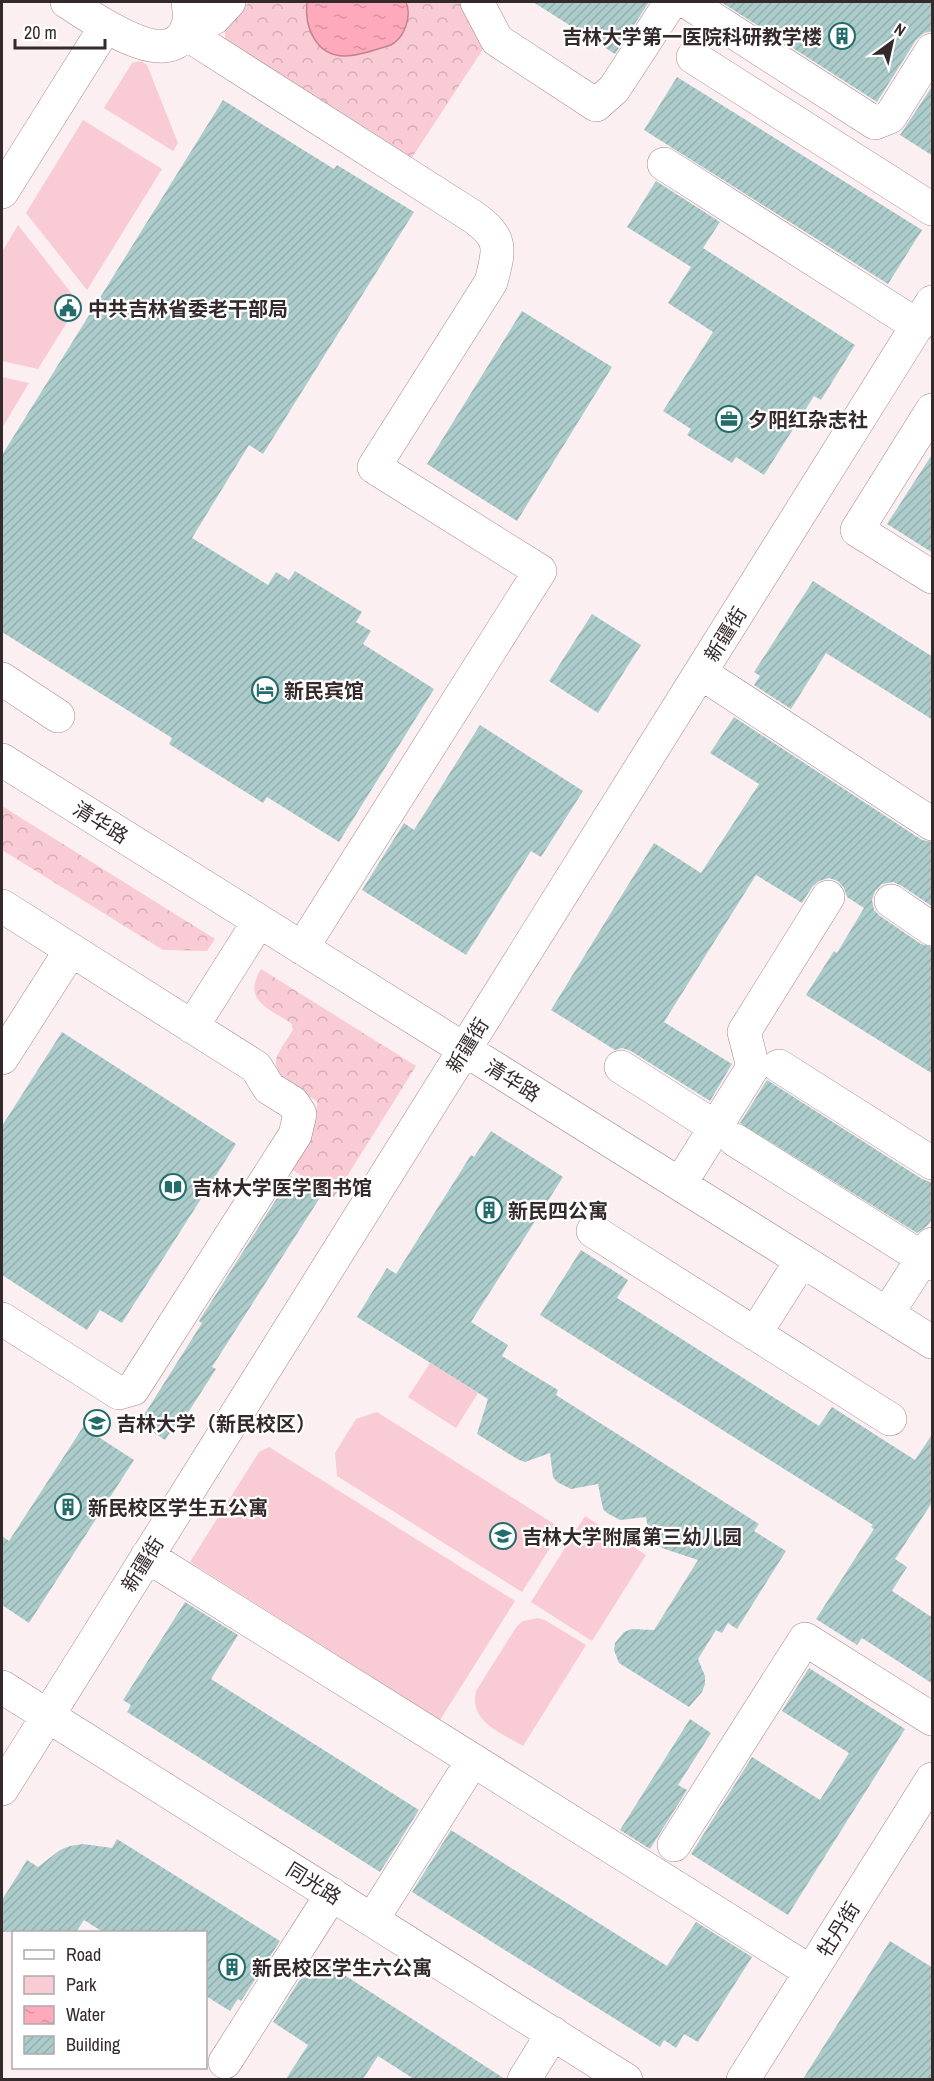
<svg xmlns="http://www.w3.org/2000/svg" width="934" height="2081" viewBox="0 0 934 2081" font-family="'Archivo Narrow','Noto Sans SC',sans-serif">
<defs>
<pattern id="forest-crowns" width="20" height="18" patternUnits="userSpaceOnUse" patternTransform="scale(1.5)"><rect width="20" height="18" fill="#f9cbd4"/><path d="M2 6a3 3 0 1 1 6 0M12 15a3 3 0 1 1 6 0" fill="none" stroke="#d6aeb6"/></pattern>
<pattern id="water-ripples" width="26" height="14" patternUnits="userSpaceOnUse" patternTransform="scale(1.5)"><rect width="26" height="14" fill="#ffa9bc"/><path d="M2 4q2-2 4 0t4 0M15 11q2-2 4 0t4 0" fill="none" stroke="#db91a2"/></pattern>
<pattern id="building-hatch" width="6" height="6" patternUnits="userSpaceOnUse" patternTransform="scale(1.5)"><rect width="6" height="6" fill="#abccca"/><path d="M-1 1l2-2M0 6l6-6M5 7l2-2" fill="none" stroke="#94afae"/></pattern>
</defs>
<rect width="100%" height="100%" fill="#fceff1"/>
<path fill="#f9cbd4" d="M141,61L147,65L178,143L173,151L104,108L132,63Z
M83,120L162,169L87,290L26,213Z
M18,225L79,303L38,369L2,361V252Z
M2,377L29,383L2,428Z
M430,1363L478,1393L456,1428L408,1397Z
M377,1412L562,1529L522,1592L337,1476L335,1453L356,1419Z
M269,1447L515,1601L440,1720L190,1562L259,1452Z
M585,1516L646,1555L592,1641L531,1602Z
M538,1618L545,1620L586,1645L523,1746C500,1732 469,1722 476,1691L517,1626L523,1621Z"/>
<path fill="url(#forest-crowns)" d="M249,2H307L306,10L408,4L406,2H466L487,43L411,159L225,40V28Z
M2,806L215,939L207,951L163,950L2,850Z
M261,969L416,1066L334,1197L285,1165C297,1147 319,1123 317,1101C302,1091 267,1077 278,1054C282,1046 288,1038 293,1030L291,1023C268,1008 242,1001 261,969Z"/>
<path fill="url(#water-ripples)" stroke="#c28390" stroke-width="1.5" d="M307,2H406C412,16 405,37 391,45C377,49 360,56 345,56C316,56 304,27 307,2Z"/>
<path fill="url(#building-hatch)" d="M533,2H649L615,54Z
M721,2H933V31L924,33L916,40L877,102Z
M677,77L922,230L888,284L644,130Z
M933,85V156L900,135Z
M223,100L334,169L337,165L414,212L263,454L249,445L192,538L268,585L276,572L289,580L295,571L362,612L356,622L371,631L363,644L434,689L339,842L267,797L263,803L169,744L172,738L2,632V455Z
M656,181L720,222L703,248L855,345L821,400L814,396L764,475L736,457L732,463L687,435L691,429L663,411L713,332L668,303L691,267L627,227Z
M522,311L612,367L517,521L427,464Z
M933,453V553L887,524Z
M813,581L933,657V720L826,653L791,709L754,685L760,676L754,672Z
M592,614L641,645L598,713L549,681Z
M734,717L922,840L933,842V907L902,886L893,882L882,884L875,891L872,900L874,910L880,916L921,944L933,947V1074L806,995L834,951L837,953L864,908L847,897L844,888L838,881L829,878L819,881L812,887L802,903L756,875L664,1022L732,1064L710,1101L631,1051L622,1048L615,1050L551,1010L654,843L701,873L759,784L710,753Z
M480,725L583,791L541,857L531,851L466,955L362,890L404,823L414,830Z
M62,1032L236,1144L122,1323L100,1310L87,1330L2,1275V1126Z
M767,1080L922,1179L933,1183V1218L927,1226L917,1233L740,1123Z
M491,1131L563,1177L471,1322L508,1345L502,1356L558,1390L556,1395L759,1524L754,1531L786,1551L737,1629L728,1623L722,1633L716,1630L698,1659L705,1676V1684L702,1692L689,1707L619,1663L614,1650L615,1643L624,1632L632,1629L654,1630L698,1560L662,1548L650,1539L646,1517L620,1520L607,1513L603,1509L598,1484L571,1489L557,1482L553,1477L550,1453L525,1462L519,1460L477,1434L488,1399L357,1317L387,1268L396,1274L471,1155L474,1157Z
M291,1176L321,1196L212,1367L216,1369L182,1422L178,1420L165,1440L139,1423L202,1323L199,1321Z
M581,1250L628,1280L617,1298L819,1426L832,1407L915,1460L933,1433V1501L895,1559L907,1567L892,1591L933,1618V1684L862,1638L857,1645L816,1619L874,1529L871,1527L873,1525L540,1315Z
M83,1427L134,1460L29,1623L2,1605V1536L9,1541Z
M185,1602L238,1635L211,1679L419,1810L380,1872L127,1712L131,1705L123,1700Z
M809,1668L905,1729L788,1915L691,1854L752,1757L820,1800L849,1753L782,1711Z
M690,1719L711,1733L678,1785L687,1790L650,1849L620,1830Z
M451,1830L667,1966L696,1922L752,1957L698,2042L684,2034L676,2048L664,2040L660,2047L412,1892Z
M117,1839L280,1941L241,2001L238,1999L230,2011L206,1996V1932H103L84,1920L76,1932H2V1900L27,1860L38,1867L60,1850L70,1846L83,1844L112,1848Z
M890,1941L933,1968V2079H803Z
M315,1956L505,2079H414L378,2056L363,2079H286L308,2045L273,2022Z"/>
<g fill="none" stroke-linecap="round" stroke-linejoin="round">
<defs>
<path id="minor" d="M67,2C90,16 147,58 175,43C178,42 182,36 185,33L472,216C503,238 500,248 491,282L374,467L540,571L302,948
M477,2L497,40L596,105L614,89L671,2
M687,2L875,123L890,117L932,50
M185,33L214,18L229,2
M185,33L190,19L188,2
M693,57L932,209
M664,164L918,326
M2,192L106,26
M932,410L857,530L932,577
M701,673L932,824
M2,679L58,716
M2,760L932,1342
M891,901L932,929
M2,906L256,1067L269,1088L293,1103L300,1114L295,1135L133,1389L119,1393L2,1319
M192,1027L259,921
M2,1058L71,950
M779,1066L932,1163
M621,1067L715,1127
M735,1140L932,1264
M680,1184L753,1067L744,1032L828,897
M593,1231L890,1419
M887,1314L932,1244
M755,1334L801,1261
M147,1556L811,1972
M2,1687L626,2080
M2,1789L932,302
M674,1845L805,1639L932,1719
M372,1920L473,1760
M225,2062L332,1894
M524,2080L553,2033
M743,2080L932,1779"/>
</defs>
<use href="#minor" stroke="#a4888e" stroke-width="34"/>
<use href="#minor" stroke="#fff" stroke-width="33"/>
</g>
<defs>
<symbol id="building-ring" viewBox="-11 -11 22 22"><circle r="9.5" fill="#fff" stroke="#226d6b" stroke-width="1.5"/><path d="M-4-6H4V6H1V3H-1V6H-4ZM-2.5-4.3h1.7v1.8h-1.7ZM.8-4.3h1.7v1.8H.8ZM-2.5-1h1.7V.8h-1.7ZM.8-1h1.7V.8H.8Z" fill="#226d6b"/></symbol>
<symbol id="civic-ring" viewBox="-11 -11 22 22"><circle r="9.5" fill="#fff" stroke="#226d6b" stroke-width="1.5"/><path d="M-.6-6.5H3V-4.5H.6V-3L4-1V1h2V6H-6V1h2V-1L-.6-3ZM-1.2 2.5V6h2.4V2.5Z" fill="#226d6b"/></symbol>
<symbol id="office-ring" viewBox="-11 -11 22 22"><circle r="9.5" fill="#fff" stroke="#226d6b" stroke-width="1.5"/><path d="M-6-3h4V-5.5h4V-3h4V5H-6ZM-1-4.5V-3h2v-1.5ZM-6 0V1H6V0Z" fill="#226d6b"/></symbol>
<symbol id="hotel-ring" viewBox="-11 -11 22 22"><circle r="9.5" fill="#fff" stroke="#226d6b" stroke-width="1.5"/><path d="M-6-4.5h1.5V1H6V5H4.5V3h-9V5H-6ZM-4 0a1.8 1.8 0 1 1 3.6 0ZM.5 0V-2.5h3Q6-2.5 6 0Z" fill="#226d6b"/></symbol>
<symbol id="library-ring" viewBox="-11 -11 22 22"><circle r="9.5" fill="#fff" stroke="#226d6b" stroke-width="1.5"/><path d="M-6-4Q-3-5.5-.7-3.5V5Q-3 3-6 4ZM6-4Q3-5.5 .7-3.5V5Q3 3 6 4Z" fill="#226d6b"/></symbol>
<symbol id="university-ring" viewBox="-11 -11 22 22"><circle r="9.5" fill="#fff" stroke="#226d6b" stroke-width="1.5"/><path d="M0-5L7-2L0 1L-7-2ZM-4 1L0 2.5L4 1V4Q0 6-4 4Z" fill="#226d6b"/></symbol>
<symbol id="school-ring" viewBox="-11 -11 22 22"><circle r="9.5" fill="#fff" stroke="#226d6b" stroke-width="1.5"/><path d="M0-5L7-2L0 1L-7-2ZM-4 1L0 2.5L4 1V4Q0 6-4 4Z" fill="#226d6b"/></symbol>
</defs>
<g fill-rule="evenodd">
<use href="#building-ring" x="827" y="21" width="30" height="30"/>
<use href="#civic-ring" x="53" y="293" width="30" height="30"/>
<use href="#office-ring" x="714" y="404" width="30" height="30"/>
<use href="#hotel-ring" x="250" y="675" width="30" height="30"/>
<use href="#library-ring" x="158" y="1172" width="30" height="30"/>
<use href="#building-ring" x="474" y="1195" width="30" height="30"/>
<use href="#university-ring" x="82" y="1408" width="30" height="30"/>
<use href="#building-ring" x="53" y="1492" width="30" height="30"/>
<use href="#school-ring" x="488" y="1521" width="30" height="30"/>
<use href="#building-ring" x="217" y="1952" width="30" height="30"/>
</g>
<g text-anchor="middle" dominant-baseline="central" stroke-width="4.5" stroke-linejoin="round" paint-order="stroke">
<g font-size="20" font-weight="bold" fill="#34292b" stroke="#fff" text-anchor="start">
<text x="822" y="36" text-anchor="end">吉林大学第一医院科研教学楼</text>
<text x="88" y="308">中共吉林省委老干部局</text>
<text x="748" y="419">夕阳红杂志社</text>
<text x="284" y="690">新民宾馆</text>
<text x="192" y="1187">吉林大学医学图书馆</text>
<text x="508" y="1210">新民四公寓</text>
<text x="116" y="1423">吉林大学（新民校区）</text>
<text x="88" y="1507">新民校区学生五公寓</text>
<text x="522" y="1536">吉林大学附属第三幼儿园</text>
<text x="252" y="1967">新民校区学生六公寓</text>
</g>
<g font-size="20" fill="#34292b" stroke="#fff">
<text transform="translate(725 634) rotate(-58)">新疆街</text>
<text transform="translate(101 822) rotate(32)">清华路</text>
<text transform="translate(467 1045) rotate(-58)">新疆街</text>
<text transform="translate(513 1080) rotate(32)">清华路</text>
<text transform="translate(142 1564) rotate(-58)">新疆街</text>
<text transform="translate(314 1883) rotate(32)">同光路</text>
<text transform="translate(838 1929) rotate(-58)">牡丹街</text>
</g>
</g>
<rect width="934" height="2081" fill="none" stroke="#34292b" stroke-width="6"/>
<rect x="12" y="1931" width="195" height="138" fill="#ffffff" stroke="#aea9aa" stroke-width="1.5"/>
<rect x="24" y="1950" width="30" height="9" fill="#ffffff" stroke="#aea9aa" stroke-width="1.5"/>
<text x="66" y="1961" font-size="18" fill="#34292b">Road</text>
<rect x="24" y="1976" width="30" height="18" fill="#f9cbd4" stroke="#aea9aa" stroke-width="1.5"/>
<text x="66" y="1991" font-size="18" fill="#34292b">Park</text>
<rect x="24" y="2006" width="30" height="18" fill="url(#water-ripples)" stroke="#aea9aa" stroke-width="1.5"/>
<text x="66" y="2021" font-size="18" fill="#34292b">Water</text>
<rect x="24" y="2036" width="30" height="18" fill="url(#building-hatch)" stroke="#aea9aa" stroke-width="1.5"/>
<text x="66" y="2051" font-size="18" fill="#34292b">Building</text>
<g transform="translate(892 42) rotate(33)" stroke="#ffffff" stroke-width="4.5" paint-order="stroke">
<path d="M0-4.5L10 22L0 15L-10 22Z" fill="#34292b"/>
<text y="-9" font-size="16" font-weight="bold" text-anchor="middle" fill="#34292b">N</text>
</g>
<path d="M15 39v9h90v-9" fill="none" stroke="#34292b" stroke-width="3"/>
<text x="24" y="39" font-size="18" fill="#34292b" stroke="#ffffff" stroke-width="4.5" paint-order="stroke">20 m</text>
</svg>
